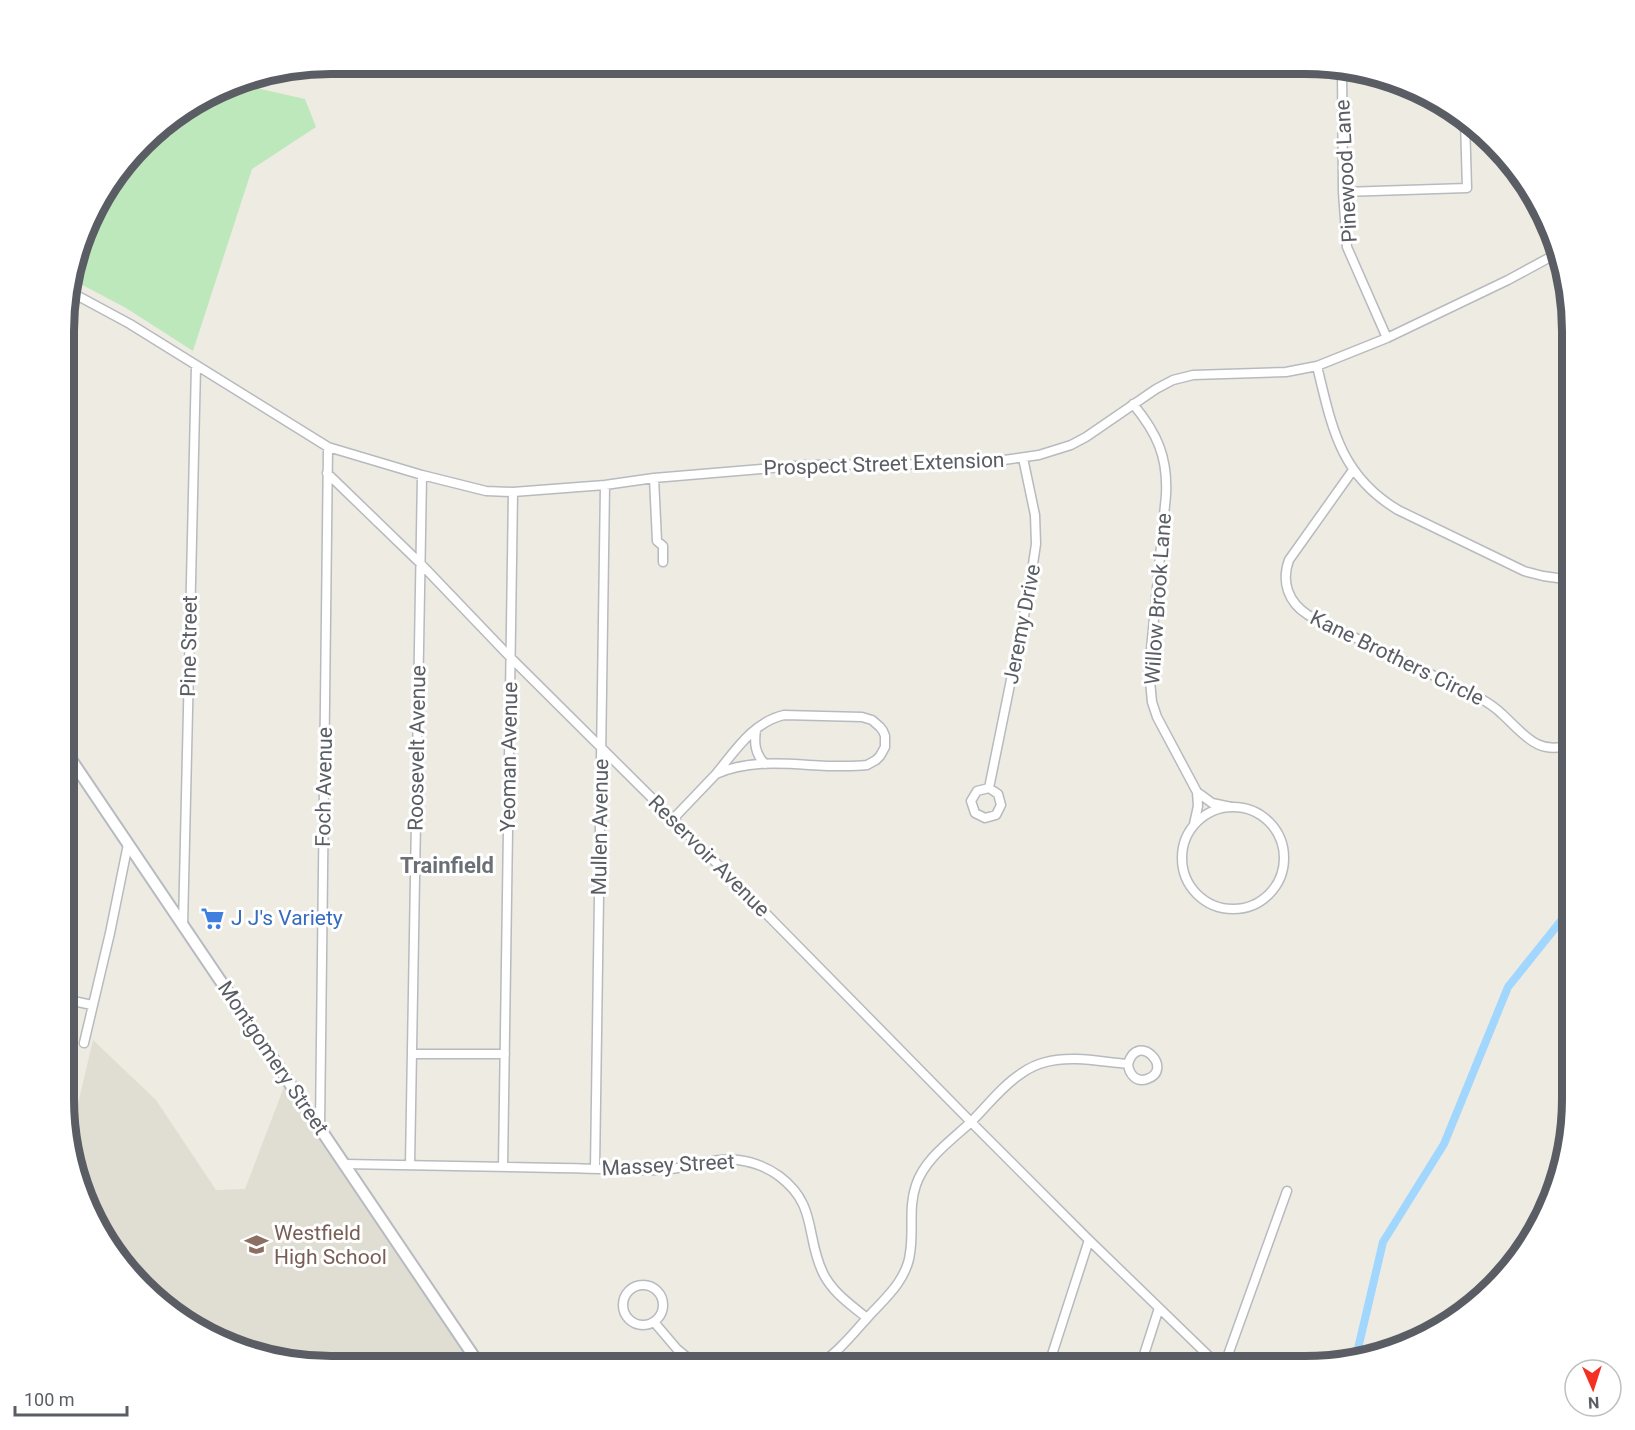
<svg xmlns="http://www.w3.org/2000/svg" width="1635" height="1430" viewBox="0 0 1635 1430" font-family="Roboto,sans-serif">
<rect width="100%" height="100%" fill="#eeebe2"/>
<path fill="#e0ddd2" d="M93,1040L156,1100L216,1190L245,1189L287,1079L481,1367H330L228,1347L141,1289L83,1202L69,1142Z"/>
<path fill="#bde8bc" d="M234,83L305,99L316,127L252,169L193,351L126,308L71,279L99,197L152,131L171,136L174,117Z"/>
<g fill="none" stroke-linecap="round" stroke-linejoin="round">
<path stroke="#a1d7ff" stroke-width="8" d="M1356,1357L1383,1242L1444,1144L1508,987L1572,907"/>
<defs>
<path id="street" d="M1342,69L1343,192L1347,247L1387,338
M1342,72H1353
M1343,192L1467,188L1465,120
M67,290L130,324L328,447L422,475L486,491L513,492L605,485L654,478L807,465L958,464L990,462L1039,455L1071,445L1086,437L1156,389L1173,380L1193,375L1286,372L1317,366L1387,338L1508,280L1556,254
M1317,366C1332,428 1340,475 1398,510L1524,571L1543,576L1572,580
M1133,404C1157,433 1168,457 1166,495L1149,670L1152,702L1157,717L1197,792L1212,803L1231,807
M1353,470L1289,560C1281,582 1288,602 1308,615L1478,697C1487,702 1495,707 1502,714C1524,734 1538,757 1572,744
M327,473L421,564L511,658L673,819L971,1122L1089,1240L1219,1366
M654,478L657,541L663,546V562
M756,730C754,743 755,754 765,764
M989,788L977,791L971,801L975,813L985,818L996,815L1001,805L998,794L989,788L1029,591L1036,544L1035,515L1023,458
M1182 858a51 51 0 1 1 102 0a51 51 0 1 1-102 0Z
M673,819L716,774C764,753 817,771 867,765L876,760L880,756L885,747V736L883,731L880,727L872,720L862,717L784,715C753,722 735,751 716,774
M1194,824L1198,806L1197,792
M183,926L196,366
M64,999L92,1005
M84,1043L110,933L128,844
M412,1054H505
M320,1127L328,447
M344,1164C415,1165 486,1166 557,1168C592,1168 627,1171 661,1170C687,1169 712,1157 738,1160C753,1162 767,1167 779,1176C818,1205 805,1236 823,1273C832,1292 851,1305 867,1318
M410,1165L422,475
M503,1167L513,492
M595,1169L605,485
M623 1305a20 20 0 1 1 40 0a20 20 0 1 1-40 0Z
M654,1322L677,1349L699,1367
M1224,1366L1287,1191
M815,1367C836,1355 852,1335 868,1317C878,1306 890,1295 898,1283C904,1274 909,1264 910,1253C914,1230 908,1208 916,1185C925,1158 952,1140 972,1121C988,1105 1003,1085 1022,1073C1029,1068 1038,1064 1046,1062C1072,1055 1102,1062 1128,1064C1129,1074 1136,1083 1147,1079C1175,1070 1138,1030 1128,1064
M1048,1367L1089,1240
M1140,1367L1159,1308"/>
<path id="secondary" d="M64,749L481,1367"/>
</defs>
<use href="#street" stroke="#b7babf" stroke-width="11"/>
<use href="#secondary" stroke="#b7bbc1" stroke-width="14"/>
<use href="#street" stroke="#fff" stroke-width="8"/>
<use href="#secondary" stroke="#fff" stroke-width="10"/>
</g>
<defs>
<symbol id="supermarket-bare" viewBox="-9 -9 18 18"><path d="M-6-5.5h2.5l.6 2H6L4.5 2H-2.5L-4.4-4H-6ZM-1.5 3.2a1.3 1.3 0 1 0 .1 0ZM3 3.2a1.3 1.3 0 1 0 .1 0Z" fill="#3f7fe0" stroke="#fff" stroke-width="2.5" paint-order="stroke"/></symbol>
<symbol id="school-bare" viewBox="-9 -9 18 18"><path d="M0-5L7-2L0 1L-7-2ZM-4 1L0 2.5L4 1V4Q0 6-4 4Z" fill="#8d6e63" stroke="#fff" stroke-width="2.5" paint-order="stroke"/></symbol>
</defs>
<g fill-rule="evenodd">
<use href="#supermarket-bare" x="196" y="902" width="33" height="33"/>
<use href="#school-bare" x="240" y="1228" width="33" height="33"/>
</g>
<g text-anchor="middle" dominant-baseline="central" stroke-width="6" stroke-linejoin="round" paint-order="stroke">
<g font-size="21" fill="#5a5e64" stroke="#fff">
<text transform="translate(1346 171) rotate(-93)">Pinewood Lane</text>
<text transform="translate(884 464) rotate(-2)">Prospect Street Extension</text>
<text transform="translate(1158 599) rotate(-86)">Willow Brook Lane</text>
<text transform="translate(1022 624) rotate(-79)">Jeremy Drive</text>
<text transform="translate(189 646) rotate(-89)">Pine Street</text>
<text transform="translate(1397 658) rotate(26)">Kane Brothers Circle</text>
<text transform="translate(417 748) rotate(-89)">Roosevelt Avenue</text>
<text transform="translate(509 757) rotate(-89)">Yeoman Avenue</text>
<text transform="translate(324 787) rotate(-89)">Foch Avenue</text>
<text transform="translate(600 827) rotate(-89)">Mullen Avenue</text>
<text transform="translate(709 856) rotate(45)">Reservoir Avenue</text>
<text transform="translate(273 1058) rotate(56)">Montgomery Street</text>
<text transform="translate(668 1165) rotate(-3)">Massey Street</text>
</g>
<g font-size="21" fill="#366cbe" stroke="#fff" text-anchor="start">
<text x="231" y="918">J J's Variety</text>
</g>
<g font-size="21" fill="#785e54" stroke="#fff" text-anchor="start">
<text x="274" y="1233">Westfield<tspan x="274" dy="24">High School</tspan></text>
</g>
<g font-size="22" font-weight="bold" fill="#6b7076" stroke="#fff">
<text x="447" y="865">Trainfield</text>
</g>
</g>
<path d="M0 0H1635V1430H0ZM331 74H1305A257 257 0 0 1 1562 331V1099A257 257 0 0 1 1305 1356H331A257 257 0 0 1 74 1099V331A257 257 0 0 1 331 74Z" fill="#fff" fill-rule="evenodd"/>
<path fill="none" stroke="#5a5e64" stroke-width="8" d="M331 74H1305A257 257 0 0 1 1562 331V1099A257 257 0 0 1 1305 1356H331A257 257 0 0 1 74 1099V331A257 257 0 0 1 331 74Z"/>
<g transform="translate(1593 1388) rotate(177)"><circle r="28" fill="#ffffff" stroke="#bdbfc1" stroke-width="1.5"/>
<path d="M0-4.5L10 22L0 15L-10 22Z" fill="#f43022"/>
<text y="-9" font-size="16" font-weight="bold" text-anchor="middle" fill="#5a5e64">N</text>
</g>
<path d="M15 1406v9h112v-9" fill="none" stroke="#5a5e64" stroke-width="3"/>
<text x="24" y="1406" font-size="18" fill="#5a5e64" stroke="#ffffff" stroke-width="4.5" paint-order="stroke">100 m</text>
</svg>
